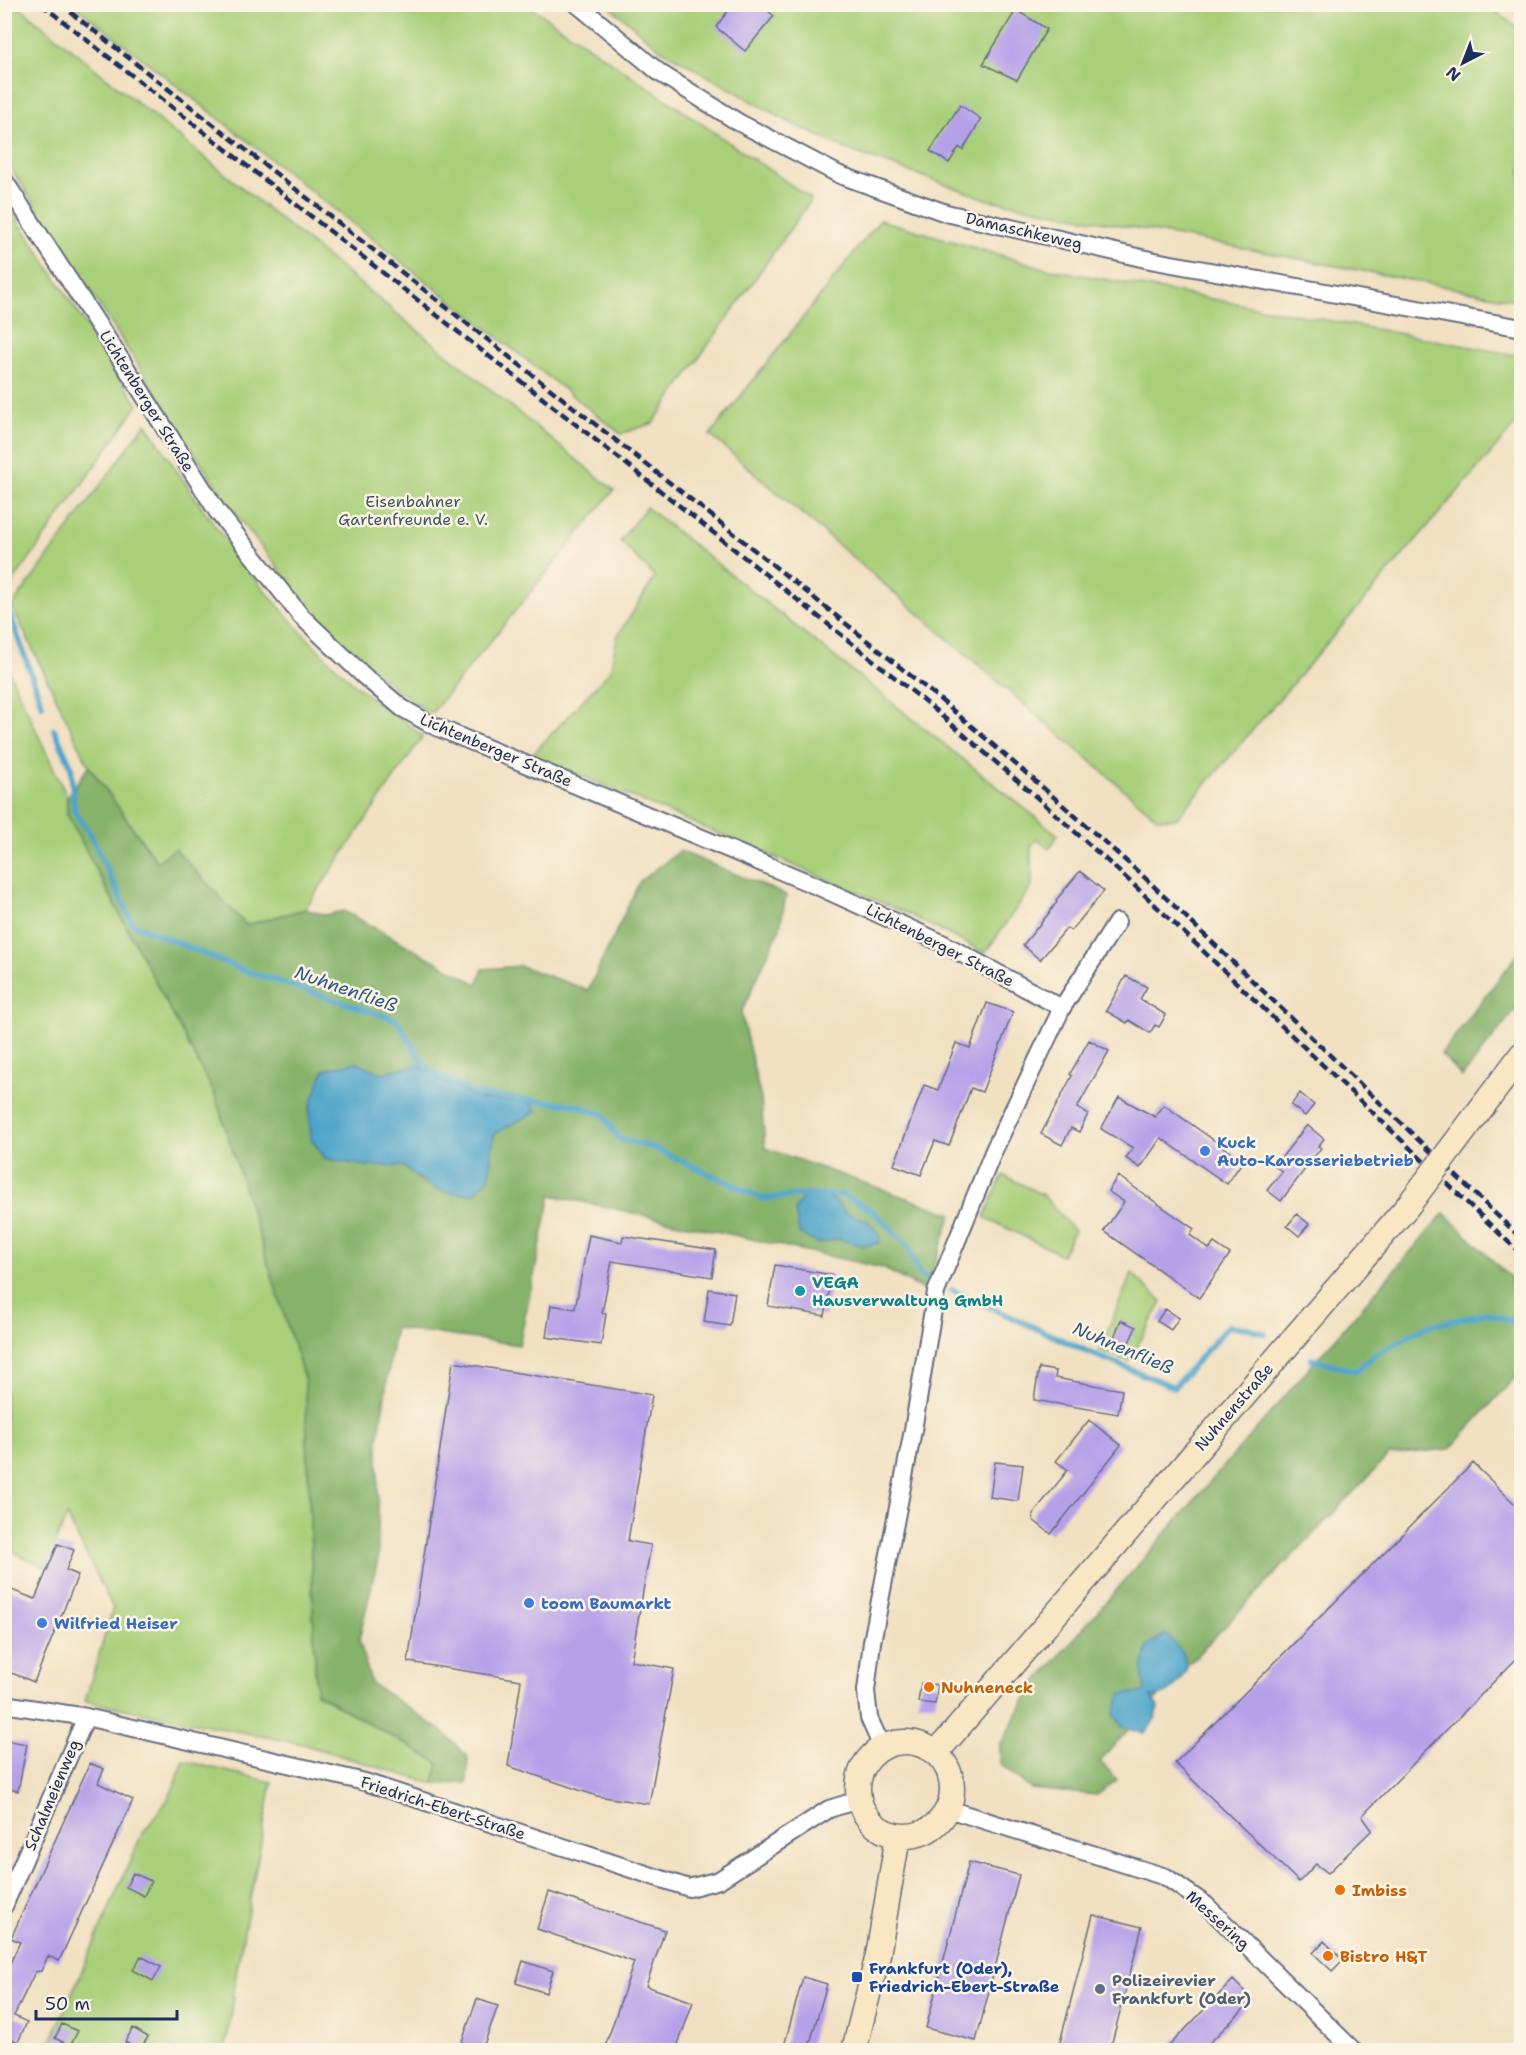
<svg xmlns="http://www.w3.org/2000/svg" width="1526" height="2055" viewBox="0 0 1526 2055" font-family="'Shantell Sans',sans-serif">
<rect width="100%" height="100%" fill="#fcf5e5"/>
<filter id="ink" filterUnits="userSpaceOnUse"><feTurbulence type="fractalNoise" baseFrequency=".0167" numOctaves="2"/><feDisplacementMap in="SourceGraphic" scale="12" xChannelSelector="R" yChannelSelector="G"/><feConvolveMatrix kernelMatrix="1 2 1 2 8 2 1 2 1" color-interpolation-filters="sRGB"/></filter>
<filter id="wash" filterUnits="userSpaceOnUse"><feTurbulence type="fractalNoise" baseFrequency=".008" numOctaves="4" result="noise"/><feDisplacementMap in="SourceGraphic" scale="24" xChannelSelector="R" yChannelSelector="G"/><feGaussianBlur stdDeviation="1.35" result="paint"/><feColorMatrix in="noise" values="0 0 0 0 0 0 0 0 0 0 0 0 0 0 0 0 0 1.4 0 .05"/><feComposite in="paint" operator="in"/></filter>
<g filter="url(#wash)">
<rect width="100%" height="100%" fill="#f1e0c1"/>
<path fill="#a9cf79" stroke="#627f6c" stroke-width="1.5" d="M5,4L18,6L614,490L431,714L371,670L315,615L227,503L5,159Z
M74,5H528L810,198L808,204L653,423L621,434Z
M608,5H1488L1521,31V301L989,200L846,149L787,121L660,49Z
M5,200L138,405L5,593L4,200Z
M880,220L1044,268L1521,356V418L1176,819L1157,818L710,435Z
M146,423C207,519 274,614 360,689C380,706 402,720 423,736L305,909L246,925L175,849L157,862L89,766L12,606Z
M646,507L1058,835L1049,849L1037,839L1031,847L1032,886L985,953L904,912L532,755L610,671L617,637L655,577L620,541Z
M4,661L67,797V814L215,1095L305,1381L316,1693L439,1763L434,1784L302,1744L85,1701L113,1608L67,1516L45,1567L5,1548Z
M1003,1175L1043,1195L1074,1231L1062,1255L984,1217Z
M1132,1273L1162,1302L1129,1361L1099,1350Z
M184,1761L272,1782L232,1996L234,1998L225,2050H47L142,1834L169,1798Z"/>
<path fill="#86b269" stroke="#507064" stroke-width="1.5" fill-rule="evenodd" d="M89,766L157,862L175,849L246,925L305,909L325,915L344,911L477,984L483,969L520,966L588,990L640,881L680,851L786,895L780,928L741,1013L761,1099L765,1148L952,1214L925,1291L883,1268L551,1195L519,1345L395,1328L378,1441V1559L359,1639L371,1683L442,1731L468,1757L467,1783L434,1784L438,1763L316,1693L305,1381L215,1095L67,814V797ZM356,1062L381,1073L418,1065L441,1080L479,1099L530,1102L494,1134L489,1178L426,1186L403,1166H366Z
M1521,950V1002L1462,1077L1441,1054Z
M1444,1213L1521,1288V1371L1450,1449L1389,1455L1179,1674L1100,1761L1117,1780L1097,1795L1031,1789L1000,1764V1745L1032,1687Z"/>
<path fill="#4ea4ca" stroke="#346a94" stroke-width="1.5" d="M356,1062L381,1073L418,1065L441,1080L479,1099L530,1102L537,1111L494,1134L489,1178L475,1193C440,1196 429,1187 403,1166H366L326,1159L311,1139L309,1110L324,1070Z
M806,1192L817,1193L834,1200L847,1214L867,1220L880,1236L879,1243L864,1246L837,1239L818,1244L799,1233L795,1210Z
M1166,1634L1183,1653L1187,1668C1178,1685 1171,1696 1151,1697L1158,1707L1156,1719L1144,1734L1122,1727L1114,1714L1121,1694L1145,1692L1142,1670L1148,1645Z"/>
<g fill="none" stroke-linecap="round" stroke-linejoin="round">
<path stroke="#4ea4ca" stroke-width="6" d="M8,609L42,705
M54,729L71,766L74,810L90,834L133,924L243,970L397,1020L423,1063L432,1072L478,1095L577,1105L603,1115L619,1139L652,1147L763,1199L797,1195H843L873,1211L908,1246L919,1273L929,1280
M952,1290L1093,1354L1174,1387L1228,1326L1248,1328L1265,1334
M1311,1359L1356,1371L1372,1357L1427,1326L1488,1313L1522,1325"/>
</g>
<g id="blocks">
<path fill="#b6a1e9" d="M737,4H760L774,16L745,51L716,27L730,8L733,10Z
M1016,10L1047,29L1017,80L983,64Z
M960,105L981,119L963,150L959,147L949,163L930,151Z
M1080,871L1104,891L1071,931L1067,928L1040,960L1023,945L1049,913L1057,902L1056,900Z
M1126,976L1147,987L1140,999L1166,1015L1159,1027L1155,1025L1150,1033L1129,1020L1127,1023L1106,1011Z
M987,1003L1013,1012L982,1092L971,1088L949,1146L935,1141L921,1175L894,1165L924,1085L938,1090L956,1043L970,1048Z
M1089,1040L1109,1051L1077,1108L1088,1114L1079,1132L1071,1128L1062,1145L1041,1134L1072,1076L1070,1074Z
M1300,1093L1314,1105L1305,1116L1291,1105Z
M1119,1097L1155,1117L1164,1105L1243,1161L1227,1184L1161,1138L1140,1168L1126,1158L1133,1148L1101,1129Z
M1307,1125L1324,1139L1318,1146L1321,1148L1281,1201L1267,1190L1282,1172L1275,1166Z
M1118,1176L1194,1229L1190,1235L1209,1249L1214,1243L1230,1254L1199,1298L1104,1231L1124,1202L1108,1191Z
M1297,1214L1309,1224L1299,1236L1287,1226Z
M589,1235L622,1242L623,1236L716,1250L712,1277L612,1261L602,1313L606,1314L601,1345L546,1337L551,1305L575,1309Z
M775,1265L832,1275L825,1316L768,1306Z
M709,1289L735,1293L730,1326L704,1322Z
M1165,1309L1179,1318L1171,1330L1157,1321Z
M1121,1320L1136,1327L1126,1349L1112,1342Z
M453,1362L652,1395L628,1541L651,1545L631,1661L674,1669L649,1804L597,1796L508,1766L521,1680L408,1662Z
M1039,1368L1056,1371L1055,1378L1122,1390L1118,1414L1034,1400Z
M1089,1420L1121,1445L1051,1534L1033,1520V1514L1068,1470L1056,1461Z
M995,1462L1023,1465L1018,1501L990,1497Z
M1473,1463L1521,1510V1654L1362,1816L1372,1830L1328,1873L1316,1864L1299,1882L1175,1763Z
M58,1544L74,1550L66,1570L78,1575L34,1682L4,1670V1587L35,1599Z
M921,1683L938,1685L935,1704L918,1702Z
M4,1740L27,1744L18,1791L4,1788Z
M90,1763L104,1769L98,1783L133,1800L59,1961L48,1956L41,1971L35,1972L14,2016L27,2022L18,2042L6,2036L4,2038V1976L20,1942L11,1938Z
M969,1862L1019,1875L976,2041L926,2028Z
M133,1873L151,1881L144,1896L126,1887Z
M549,1892L665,1930L646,1986L693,2002L676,2050H604L634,1962L537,1929Z
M1093,1915L1142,1927L1110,2050H1058Z
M1324,1941L1343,1960L1332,1971L1313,1953Z
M141,1956L161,1967L153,1981L133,1970Z
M523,1961L553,1971L546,1993L516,1983Z
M803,1977L827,1984L808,2050H783Z
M1233,1980L1253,2000L1202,2050H1165Z
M477,1999L498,2006L482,2050H459Z
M62,2024L78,2031L70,2046L55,2038Z
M133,2028L148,2037L140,2050L125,2042Z"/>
</g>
</g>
<g filter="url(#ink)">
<use href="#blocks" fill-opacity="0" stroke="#666d81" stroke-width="1.5"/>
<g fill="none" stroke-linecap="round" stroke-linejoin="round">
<defs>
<path id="street" d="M577,4L660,73L738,122L840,175L946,213L1150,260L1522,328
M4,180L136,383L217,511L301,616L364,676L402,708L432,725L819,887L942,943L1062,1008
M4,1704L86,1717L365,1782L689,1888L719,1880L829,1809L858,1800
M882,1747L869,1718L866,1691L872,1642L913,1430L936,1292L994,1150L1062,1008L1117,922
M948,1809L1166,1877L1206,1905L1353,2050
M4,1906L86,1717"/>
<path id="secondary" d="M1501,1082L1522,1054
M858 1789a47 47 0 1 1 94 0a47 47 0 1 1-94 0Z
M936,1753L1407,1207
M854,2050L878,1955L898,1836"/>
</defs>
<use href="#street" stroke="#666d81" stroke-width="20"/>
<use href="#secondary" stroke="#666d81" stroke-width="27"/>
<use href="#street" stroke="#fff" stroke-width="16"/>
<use href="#secondary" stroke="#f9e7c3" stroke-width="24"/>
<path stroke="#1b2f5e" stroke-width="4.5" stroke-dasharray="9 4.5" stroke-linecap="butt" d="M41,4L700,522L928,704L1033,794L1134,885L1522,1255
M60,4L707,512L936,696L1040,785L1143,876L1522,1239"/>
<defs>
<path id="secondary-bridge" d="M1407,1207L1501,1082"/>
</defs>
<use href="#secondary-bridge" stroke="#666d81" stroke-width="27" stroke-linecap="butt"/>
<use href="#secondary-bridge" stroke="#f9e7c3" stroke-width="24"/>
</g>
</g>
<g fill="#3f7fe0" stroke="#fcf5e5" stroke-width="2">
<circle cx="1205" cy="1151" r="6"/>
<circle cx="529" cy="1603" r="6"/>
<circle cx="42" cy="1623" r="6"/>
</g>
<circle fill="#0f9aa8" stroke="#fcf5e5" stroke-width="2" cx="800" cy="1291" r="6"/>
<g fill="#e8710a" stroke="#fcf5e5" stroke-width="2">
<circle cx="929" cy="1687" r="6"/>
<circle cx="1340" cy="1890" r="6"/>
<circle cx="1328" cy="1956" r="6"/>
</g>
<rect fill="#1a4fb4" stroke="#fcf5e5" stroke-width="2" x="851" y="1971" width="12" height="12" rx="3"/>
<circle fill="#5c6f8a" stroke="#fcf5e5" stroke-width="2" cx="1100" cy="1989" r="6"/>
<g text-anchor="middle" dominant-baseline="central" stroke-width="5" stroke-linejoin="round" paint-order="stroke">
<g font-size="16" fill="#1b2f5e" stroke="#fcf5e5">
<text transform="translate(1024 231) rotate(13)">Damaschkeweg</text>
<text transform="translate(147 401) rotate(58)">Lichtenberger Straße</text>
<text transform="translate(496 750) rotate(23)">Lichtenberger Straße</text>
<text transform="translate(940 945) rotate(27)">Lichtenberger Straße</text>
<text transform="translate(1234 1407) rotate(-49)">Nuhnenstraße</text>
<text transform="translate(52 1795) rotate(-67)">Schalmeienweg</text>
<text transform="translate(443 1808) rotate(18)">Friedrich-Ebert-Straße</text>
<text transform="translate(1218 1920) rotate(42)">Messering</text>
</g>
<g font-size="16" fill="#3e5765" stroke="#fcf5e5">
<text x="413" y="501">Eisenbahner<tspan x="413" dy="18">Gartenfreunde e. V.</tspan></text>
</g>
<g font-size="16" font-weight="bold" fill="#366cbe" stroke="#fcf5e5" text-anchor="start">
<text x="1217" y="1142">Kuck<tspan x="1217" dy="18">Auto-Karosseriebetrieb</tspan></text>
<text x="541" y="1603">toom Baumarkt</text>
<text x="54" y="1623">Wilfried Heiser</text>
</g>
<g font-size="16" font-weight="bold" fill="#0d838f" stroke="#fcf5e5" text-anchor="start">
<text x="812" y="1282">VEGA<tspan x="812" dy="18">Hausverwaltung GmbH</tspan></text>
</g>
<g font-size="16" font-weight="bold" fill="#c56008" stroke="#fcf5e5" text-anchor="start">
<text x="941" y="1687">Nuhneneck</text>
<text x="1352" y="1890">Imbiss</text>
<text x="1340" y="1956">Bistro H&amp;T</text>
</g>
<g font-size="16" font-weight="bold" fill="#164399" stroke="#fcf5e5" text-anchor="start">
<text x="869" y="1968">Frankfurt (Oder),<tspan x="869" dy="18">Friedrich-Ebert-Straße</tspan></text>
</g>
<g font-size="16" font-weight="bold" fill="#4e5e75" stroke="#fcf5e5" text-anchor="start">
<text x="1112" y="1980">Polizeirevier<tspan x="1112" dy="18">Frankfurt (Oder)</tspan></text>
</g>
<g font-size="18" font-style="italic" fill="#2d5884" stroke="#fcf5e5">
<text transform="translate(346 989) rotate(19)">Nuhnenfließ</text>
<text transform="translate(1123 1348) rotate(23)">Nuhnenfließ</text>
</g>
</g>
<rect width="1526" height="2055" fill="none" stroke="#fcf5e5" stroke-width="24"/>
<g transform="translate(1463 63) rotate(222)" stroke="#fcf5e5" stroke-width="4.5" paint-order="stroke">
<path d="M0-4.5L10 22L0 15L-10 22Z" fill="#1b2f5e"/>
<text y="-9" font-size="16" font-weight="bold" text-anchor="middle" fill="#1b2f5e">N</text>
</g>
<path d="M36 2010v9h141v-9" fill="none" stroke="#1b2f5e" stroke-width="3"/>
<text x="45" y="2010" font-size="18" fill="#1b2f5e" stroke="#fcf5e5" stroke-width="4.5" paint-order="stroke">50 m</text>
</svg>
